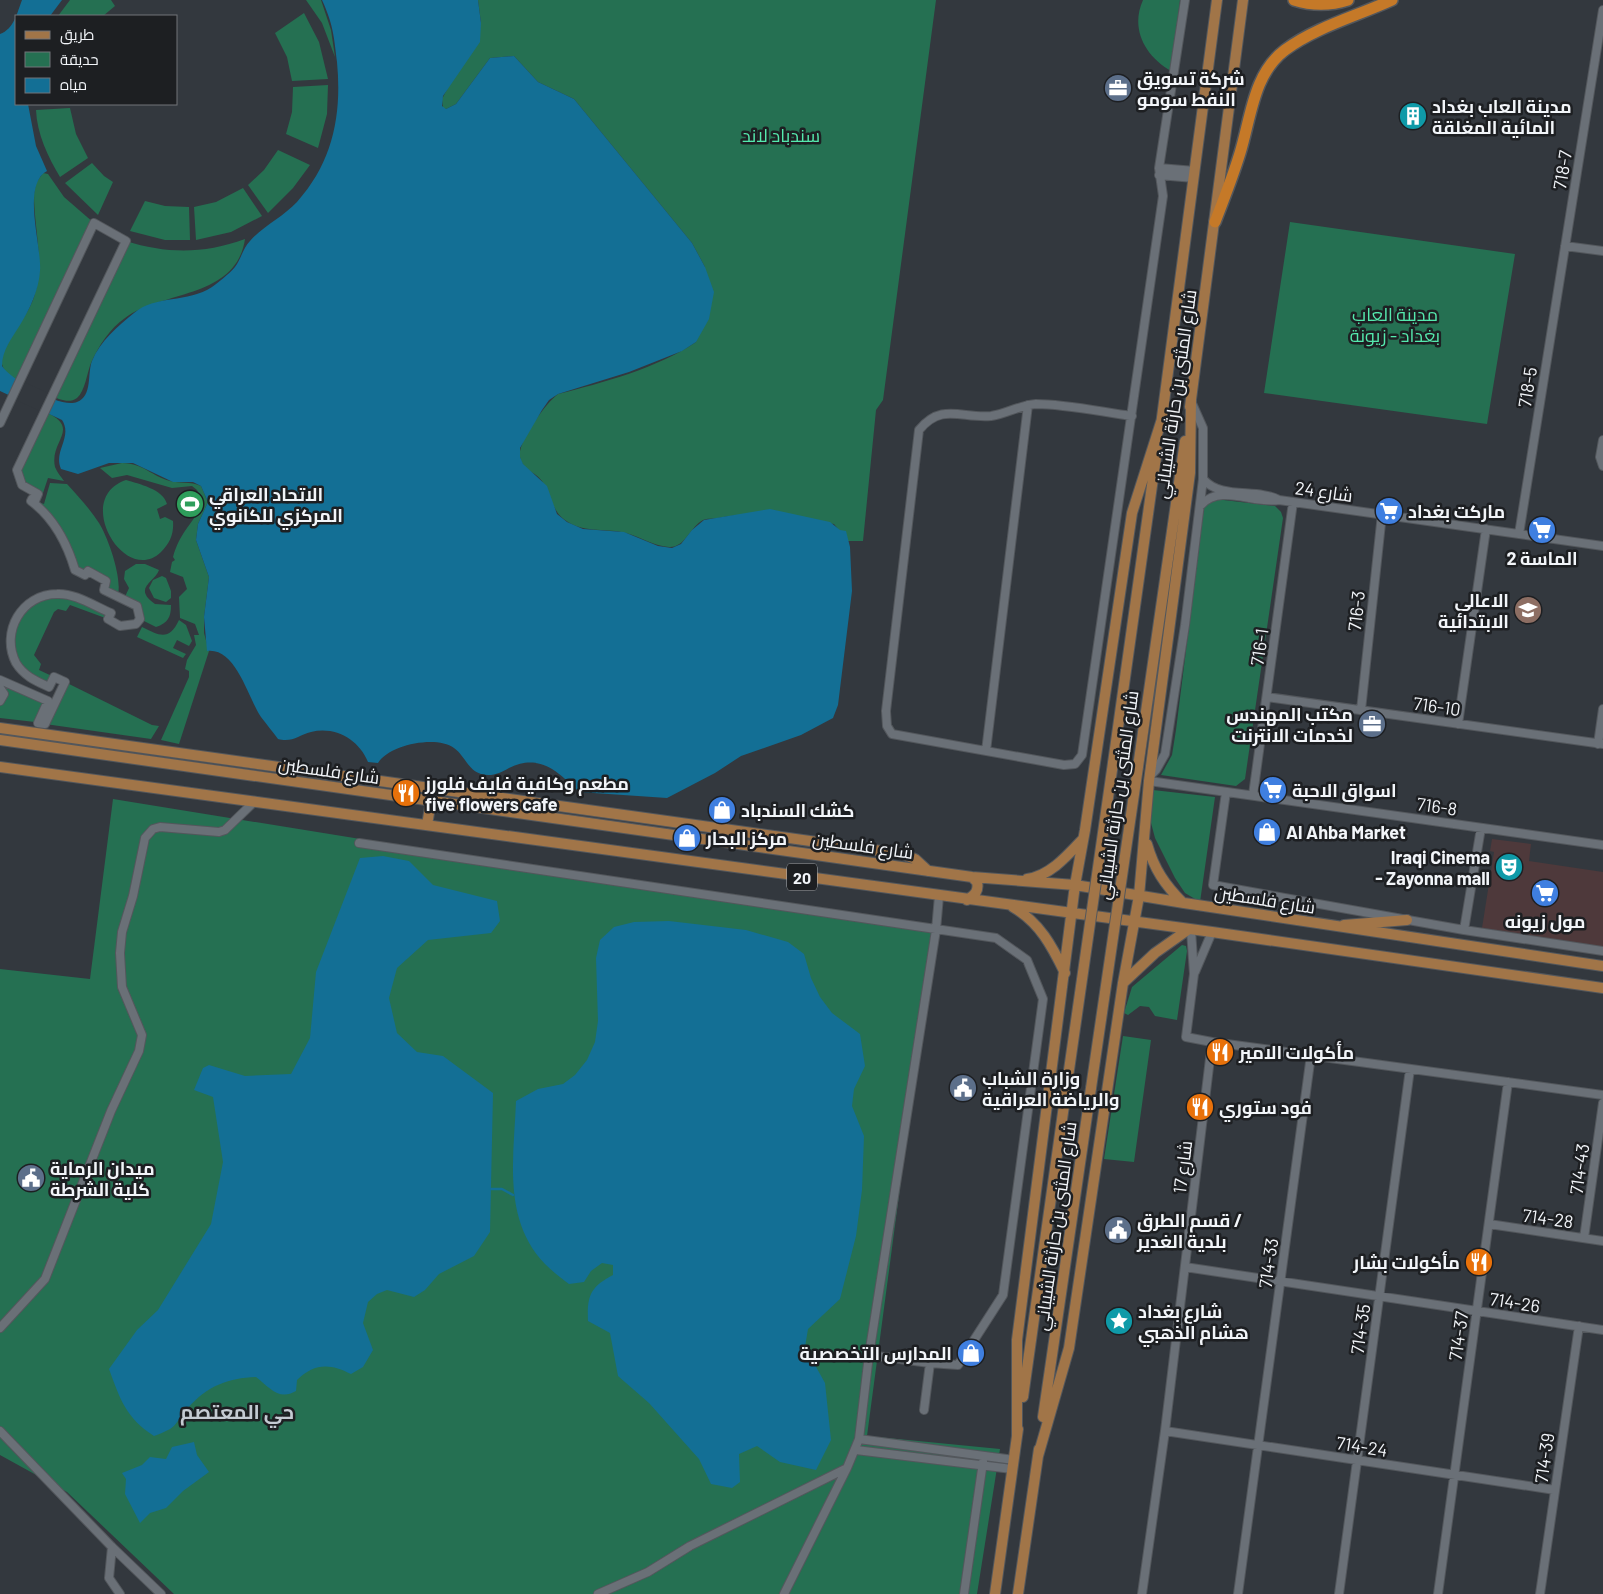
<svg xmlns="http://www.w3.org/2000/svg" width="1603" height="1594" viewBox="0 0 1603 1594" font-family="Barlow,Cairo,sans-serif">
<rect width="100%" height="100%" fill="#33383e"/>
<path fill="#4e393b" d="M1492,839L1531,844L1529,861L1603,872V947L1482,928L1494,852L1490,851Z"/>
<path fill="#257052" d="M70,0H111L115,6L103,16H58Z
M306,0H321L331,30L335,57L322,23Z
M478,0H936L883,400L876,410L863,541H848L834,524C795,519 757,510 718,518C713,519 707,518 703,520C690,527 685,548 669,547C654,546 641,537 626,533C607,528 586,533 568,522C552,513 551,495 542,481C536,472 522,470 520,457C517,442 546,403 558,394C602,383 658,368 696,342L705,267L692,243L574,99L538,82L514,56L490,58L456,104L446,109L443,108L442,99L481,23Z
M1143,0H1180L1171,71C1145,56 1130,29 1143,0Z
M304,13L319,42L328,79L292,81L287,57L275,33Z
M328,85L327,114L318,148L286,134L292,112L293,87Z
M70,108L76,134L88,158L60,177C48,157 37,134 36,110Z
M278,150L310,165L293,188L268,213L248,185L264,170Z
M92,163L104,176L113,182L98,215L65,183Z
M43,173L48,174L64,197L94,223L18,382C9,377 0,369 2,358C6,336 27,319 34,297C45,262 34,230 34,194L36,183Z
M243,188L262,216L231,232L196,240L194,207L216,202Z
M145,201L165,206L189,207L190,240H165L130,231Z
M1290,222L1515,254L1487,424L1264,393Z
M245,239C236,299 163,290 125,318C110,328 98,347 91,363C87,373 85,391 77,398C69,404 59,399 52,396L126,241C167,254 204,254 245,239Z
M44,411C83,429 49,440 55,467C57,472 61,477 64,481L48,478L42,496L22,485L18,467Z
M122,463C145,464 151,476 170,481C180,484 190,481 201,486L208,502L198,524L196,540L209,577L204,617V633L209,651L179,744L161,740L189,677V671L185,669L187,660L196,645L194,635H199L195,624L180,618L179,597L187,589L183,577L170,572L172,562L175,560L173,557C180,531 195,522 203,502L197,490L192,486L172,488L127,475L112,478L100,468Z
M126,480C139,484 163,489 167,504L157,509L160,519L165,517L173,521C174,534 170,543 161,552C125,587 72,498 126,480Z
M50,483L67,484C78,496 90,509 99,523C108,537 124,582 117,597L104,590L106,581L75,570L70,553L35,501L44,504Z
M1215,499L1275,506L1281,512L1283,518L1245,779L1236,786L1161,775L1172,755L1176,730L1204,507Z
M136,564H145L159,570C155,582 132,588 155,604L171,605C171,617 168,623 156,627L140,619L139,611L124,599L129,588L124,579L125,571Z
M162,576L166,578L171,591V598L166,602L154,598L149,588L153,580Z
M59,593L111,613L108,619L70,605L66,611L58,609L54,612L34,655L41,664L39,670L54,677L49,687L20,668L10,643L23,608Z
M179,620L186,625L192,641L189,646L177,640L173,648L186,654L183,658L137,637L142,627C160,636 169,641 179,620Z
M0,680L48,701L35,722L0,718Z
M65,682L152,725L159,726L151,739L45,724Z
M1153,790L1215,797L1200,902L1185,893L1175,878L1155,838L1150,819Z
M113,799L934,932L867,1436L1000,1449L977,1594H174L67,1492L0,1455V969L90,979Z
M1182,945L1186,946L1187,951L1177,1020L1155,1016L1149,1007L1140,1006L1128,1015L1124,1013L1132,987Z
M1123,1036L1151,1040L1134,1162L1104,1159Z"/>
<path fill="#136f95" d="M22,0H62L50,16H16V104H28L36,146L47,171C21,185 42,246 40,271C39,289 30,309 20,325C12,338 2,350 2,366C11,380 61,409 77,402C93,396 87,373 92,361C100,341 118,326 134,313C155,295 188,303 212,287C219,282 229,274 235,267C241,259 243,248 250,241C263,226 283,217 297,202C333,162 342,115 337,62C334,36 333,24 322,0H478L481,23L480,42L443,96L442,106L446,109L456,104L490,58L514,56L538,82L574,99L692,243L705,267L714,292L709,319L696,342L682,351L629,372L558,394L549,400L542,410L520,448V457L523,464L547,486L557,514L567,522L583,529L624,532L658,546L672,548L681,544L692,530L704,520L770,509L830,522L840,530L846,531L850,547L852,591L838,705L833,718L801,735L741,756L715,773L667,798L579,792C558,772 540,753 509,768C500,773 492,777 481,774C468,770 465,756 454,748C436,735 389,745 378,763L368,762C359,740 336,726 311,732C299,735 292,743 278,739C273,732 267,725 261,717C248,698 236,647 207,651L204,617L209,577L196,540L198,524L208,502L201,486L193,482H173L133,463H109L78,474L61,469C53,451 73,437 62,420L0,391V34C14,29 17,13 22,0Z
M383,856L409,861L433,885L497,901L500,921L491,933L428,940L397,968L389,998L397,1033L417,1052L443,1056L493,1093L490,1232L474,1256L439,1274L425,1290L414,1297L387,1290L377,1294L368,1302L363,1323L373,1350L363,1367L351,1374C330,1363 314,1363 297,1380L296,1391C279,1401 270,1388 256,1377C228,1378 207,1386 188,1408C172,1426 179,1427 154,1436C126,1418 120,1399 109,1369L137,1330L158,1310L211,1224L223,1162L213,1097L194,1090L203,1068L209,1065L245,1076L291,1074L310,1038L316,972L360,858Z
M669,921L746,930L788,942L804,954L811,978L820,997L832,1013L860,1034L865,1066L854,1089L852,1106L864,1136L862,1190L856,1236L840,1299L808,1329L805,1347L825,1383L831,1440L816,1470L780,1462L757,1446L739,1454L740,1482L732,1488L711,1484L699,1459L649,1403L618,1376L610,1333L588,1321C587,1296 590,1287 613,1275V1265L602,1263L591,1271L584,1282L569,1284C561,1278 552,1271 545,1264C502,1219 514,1157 516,1101L538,1089L563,1084L575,1075L587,1060L595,1042L598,1021L596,958L600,940L614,927L634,922Z
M194,1442L197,1455L209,1472L183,1491L166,1508L150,1513L140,1523L125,1494L126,1479L122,1473L142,1465L150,1457L166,1459L172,1447Z"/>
<path fill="#33383e" d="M20,380L52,395L44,413L12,398Z"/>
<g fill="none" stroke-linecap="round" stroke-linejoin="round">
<path stroke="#136f95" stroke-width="2.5" d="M491,1189H502L513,1195"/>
<defs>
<path id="minor" d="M1159,168L1195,171
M1159,175L1194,178
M1565,246L1603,251
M1132,416C1102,412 1065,404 1036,404C1020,405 1006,414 991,416C962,419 942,402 919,430L886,711L887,726L892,734L1064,765L1075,764L1082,755L1163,196L1159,168L1185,0
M0,423L94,223L126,241L17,470L22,485L38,494L35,501L32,499L31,501C54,518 67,543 75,570L85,575L88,571L106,581L104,590L137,606L140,619L136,624L120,626L108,619L111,613C94,606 75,593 57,594C22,594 0,632 16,663C24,676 36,681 49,687L54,677L65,682L45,724L38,723L48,701L0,680
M1603,440L1600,457L1603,466
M1203,479C1221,500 1257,488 1279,500L1603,546
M1201,505C1221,483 1254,505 1279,500
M1519,534L1603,10
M0,688L4,694L0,701
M1267,697L1603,744
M1361,710L1382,514
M1458,724L1486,529
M1598,744L1603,709
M986,751L1028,405
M1150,776L1156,770L1165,754L1185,625L1203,479V428L1191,401
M1149,781L1603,845
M1226,792L1213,885L1464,930L1603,951
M1253,795L1293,502
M359,843L996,938L1027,960L1043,999L1003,1295L958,1365L930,1363L924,1410
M1464,930L1481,828
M1195,972L1212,932
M1212,1042L1603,1095
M1489,1224L1603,1241
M1584,1238L1603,1103
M1185,1267L1603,1330
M0,1328L45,1279L111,1111L139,1051L142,1035L122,987L120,953L122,932L133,896L145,838L153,829L160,827L219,832L225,830L255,801
M869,1355L930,1363
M0,1431L112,1547L161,1594
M1165,1431L1555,1490
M859,1439L1014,1460
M856,1450L1012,1469
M112,1547L109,1578L120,1594
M598,1594L648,1572L690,1546L847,1468L859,1439L869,1355L936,930L939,896
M784,1594L847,1468
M964,1594L983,1462
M1142,1594L1165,1431L1212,1042L1186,1037L1194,974L1191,930
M1238,1594L1311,1055
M1339,1594L1410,1069
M1438,1594L1508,1082
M1540,1594L1579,1326"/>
<path id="major" d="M1190,407L1243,0
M1161,425L1217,0
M0,728L903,854L915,859L928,871
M0,740L972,877L1075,885L1184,903L1603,966
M1113,763L1157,450
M0,767L1212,932L1603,988
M1138,767L1185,441
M427,825L431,801
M1147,844C1154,869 1165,885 1183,903
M1027,879C1050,876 1068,855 1083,839
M967,900C975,895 979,891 977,882L972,877
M1013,907C1040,923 1052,946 1065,973
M1344,925L1407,920
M1123,983L1155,953L1189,929
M1023,1397L1067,1084
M1043,1417L1091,1088
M1017,1435V1340L1075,885L1085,830L1132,513L1162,419
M1038,1456L1069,1348L1123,983L1139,896L1149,781L1190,473L1191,400
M995,1594L1018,1429
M1018,1594L1039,1449"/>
<path id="highway" d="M1294,0C1313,6 1329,6 1348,0
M1215,222C1224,199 1233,176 1240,153C1251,118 1253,74 1285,50C1316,27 1357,16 1392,0"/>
</defs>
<use href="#minor" stroke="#53575c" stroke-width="10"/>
<use href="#major" stroke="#53575c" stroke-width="12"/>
<use href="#highway" stroke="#53575c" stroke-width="14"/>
<use href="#minor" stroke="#6a7077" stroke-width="8"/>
<use href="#major" stroke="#a17548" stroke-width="10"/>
<use href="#highway" stroke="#c57928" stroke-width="11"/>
<defs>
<path id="major-bridge" d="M1067,1084L1113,763
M1091,1088L1138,767"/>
</defs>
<use href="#major-bridge" stroke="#53575c" stroke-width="12" stroke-linecap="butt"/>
<use href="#major-bridge" stroke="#a17548" stroke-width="10"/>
</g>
<defs>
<symbol id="office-disc" viewBox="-11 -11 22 22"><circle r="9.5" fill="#5c6f8a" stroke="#1d1f22"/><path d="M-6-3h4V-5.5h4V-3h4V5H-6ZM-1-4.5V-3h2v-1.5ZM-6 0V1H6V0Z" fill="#fff"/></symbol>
<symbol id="building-disc" viewBox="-11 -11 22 22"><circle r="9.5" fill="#0f9aa8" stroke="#1d1f22"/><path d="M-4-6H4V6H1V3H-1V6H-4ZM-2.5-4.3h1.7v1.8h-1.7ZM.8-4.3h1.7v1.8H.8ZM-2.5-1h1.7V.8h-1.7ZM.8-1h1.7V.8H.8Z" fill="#fff"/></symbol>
<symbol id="stadium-disc" viewBox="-11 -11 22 22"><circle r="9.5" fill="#2e9e5b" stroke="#1d1f22"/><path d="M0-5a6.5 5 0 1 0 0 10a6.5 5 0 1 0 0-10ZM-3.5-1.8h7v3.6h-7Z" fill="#fff"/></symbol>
<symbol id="supermarket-disc" viewBox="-11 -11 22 22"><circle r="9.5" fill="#3f7fe0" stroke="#1d1f22"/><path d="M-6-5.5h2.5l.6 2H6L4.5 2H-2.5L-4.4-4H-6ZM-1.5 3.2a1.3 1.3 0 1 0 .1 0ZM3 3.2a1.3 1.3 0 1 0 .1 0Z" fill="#fff"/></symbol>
<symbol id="school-disc" viewBox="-11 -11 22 22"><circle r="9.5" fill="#8d6e63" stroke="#1d1f22"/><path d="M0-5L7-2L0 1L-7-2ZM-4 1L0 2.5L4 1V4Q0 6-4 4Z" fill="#fff"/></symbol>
<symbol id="restaurant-disc" viewBox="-11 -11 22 22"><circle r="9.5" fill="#e8710a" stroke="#1d1f22"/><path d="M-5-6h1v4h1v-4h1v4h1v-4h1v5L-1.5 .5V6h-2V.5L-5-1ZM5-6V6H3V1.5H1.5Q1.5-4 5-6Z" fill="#fff"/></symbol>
<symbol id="shop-disc" viewBox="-11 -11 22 22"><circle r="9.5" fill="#3f7fe0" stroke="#1d1f22"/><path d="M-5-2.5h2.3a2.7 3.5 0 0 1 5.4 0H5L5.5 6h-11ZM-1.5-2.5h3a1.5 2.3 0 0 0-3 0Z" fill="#fff"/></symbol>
<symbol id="theatre-disc" viewBox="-11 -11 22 22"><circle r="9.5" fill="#0f9aa8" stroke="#1d1f22"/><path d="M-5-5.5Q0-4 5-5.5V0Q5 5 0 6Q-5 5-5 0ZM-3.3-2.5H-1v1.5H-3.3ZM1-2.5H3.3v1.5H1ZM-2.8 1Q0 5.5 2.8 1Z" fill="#fff"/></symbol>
<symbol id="civic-disc" viewBox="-11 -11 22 22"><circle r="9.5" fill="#5c6f8a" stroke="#1d1f22"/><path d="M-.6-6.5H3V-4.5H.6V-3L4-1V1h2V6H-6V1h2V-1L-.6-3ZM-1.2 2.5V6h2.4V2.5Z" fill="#fff"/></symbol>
<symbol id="sight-disc" viewBox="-11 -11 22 22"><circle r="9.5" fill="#0f9aa8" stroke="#1d1f22"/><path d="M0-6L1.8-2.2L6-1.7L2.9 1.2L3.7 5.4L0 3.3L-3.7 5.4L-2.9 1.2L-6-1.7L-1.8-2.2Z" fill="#fff"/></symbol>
</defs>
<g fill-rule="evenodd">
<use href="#office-disc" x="1102" y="72" width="32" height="32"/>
<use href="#building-disc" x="1397" y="100" width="32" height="32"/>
<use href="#stadium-disc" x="174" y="488" width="32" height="32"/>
<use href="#supermarket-disc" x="1373" y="495" width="32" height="32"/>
<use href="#supermarket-disc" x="1526" y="514" width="32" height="32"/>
<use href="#school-disc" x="1512" y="594" width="32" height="32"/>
<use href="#office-disc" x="1356" y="708" width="32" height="32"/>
<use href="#supermarket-disc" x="1257" y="774" width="32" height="32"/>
<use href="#restaurant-disc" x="390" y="777" width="32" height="32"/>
<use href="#shop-disc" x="706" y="794" width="32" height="32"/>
<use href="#shop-disc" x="1251" y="816" width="32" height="32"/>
<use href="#shop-disc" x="671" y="822" width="32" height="32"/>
<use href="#theatre-disc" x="1493" y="851" width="32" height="32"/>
<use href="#supermarket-disc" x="1529" y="877" width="32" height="32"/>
<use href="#restaurant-disc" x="1204" y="1036" width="32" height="32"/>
<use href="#civic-disc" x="947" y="1072" width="32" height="32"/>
<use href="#restaurant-disc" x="1184" y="1091" width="32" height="32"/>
<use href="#civic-disc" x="15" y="1162" width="32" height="32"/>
<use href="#civic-disc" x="1102" y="1214" width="32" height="32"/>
<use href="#restaurant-disc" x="1463" y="1246" width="32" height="32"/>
<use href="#sight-disc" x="1103" y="1305" width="32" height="32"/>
<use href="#shop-disc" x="955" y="1337" width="32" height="32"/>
</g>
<g text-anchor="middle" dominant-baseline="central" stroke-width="5" stroke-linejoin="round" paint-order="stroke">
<rect fill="#1d1f22" stroke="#b2b5b8" stroke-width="1" x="787" y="863.5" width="30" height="27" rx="4"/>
<g font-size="16" font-weight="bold" fill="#f2f5f9">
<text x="802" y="877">20</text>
</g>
<g font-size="18" font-weight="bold" fill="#f2f5f9" stroke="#1d1f22" text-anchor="start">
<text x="1137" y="78">شركة تسويق<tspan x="1137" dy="21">النفط سومو</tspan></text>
<text x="1432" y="106">مدينة العاب بغداد<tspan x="1432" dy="21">المائية المغلقة</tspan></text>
<text x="209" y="494">الاتحاد العراقي<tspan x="209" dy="21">المركزي للكانوي</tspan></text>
<text x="1408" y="511">ماركت بغداد</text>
<text x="1542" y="558" text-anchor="middle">الماسة 2</text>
<text x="1509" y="600" text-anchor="end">الاعالي<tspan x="1509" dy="21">الابتدائية</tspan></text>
<text x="1353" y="714" text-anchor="end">مكتب المهندس<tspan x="1353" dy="21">لخدمات الانترنت</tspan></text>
<text x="425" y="783">مطعم وكافية فايف فلورز<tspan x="425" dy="21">five flowers cafe</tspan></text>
<text x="1292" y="790">اسواق الاحبة</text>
<text x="741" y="810">كشك السندباد</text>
<text x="1286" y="832">Al Ahba Market</text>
<text x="706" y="838">مركز البحار</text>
<text x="1490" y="857" text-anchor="end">Iraqi Cinema<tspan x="1490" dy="21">- Zayonna mall</tspan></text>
<text x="1545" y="921" text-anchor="middle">مول زيونه</text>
<text x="1239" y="1052">مأكولات الامير</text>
<text x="982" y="1078">وزارة الشباب<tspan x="982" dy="21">والرياضة العراقية</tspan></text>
<text x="1219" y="1107">فود ستوري</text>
<text x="50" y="1168">ميدان الرماية<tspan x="50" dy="21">كلية الشرطة</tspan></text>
<text x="1137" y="1220">قسم الطرق /<tspan x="1137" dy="21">بلدية الغدير</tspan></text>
<text x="1460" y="1262" text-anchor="end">مأكولات بشار</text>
<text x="1138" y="1311">شارع بغداد<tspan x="1138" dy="21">هشام الذهبي</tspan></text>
<text x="952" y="1353" text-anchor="end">المدارس التخصصية</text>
</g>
<g font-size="18" fill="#55eaae" stroke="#1d1f22">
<text x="781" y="135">سندباد لاند</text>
<text x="1395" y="314">مدينة العاب<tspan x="1395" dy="21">بغداد - زيونة</tspan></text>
</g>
<g font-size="18" fill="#f2f5f9" stroke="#1d1f22">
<text transform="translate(1562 170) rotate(-81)">718-7</text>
<text transform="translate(1527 387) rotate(-81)">718-5</text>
<text transform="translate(1175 394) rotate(-82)">شارع المثنى بن حارثة الشيباني</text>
<text transform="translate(1324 491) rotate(8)">شارع 24</text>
<text transform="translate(1356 611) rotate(-84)">716-3</text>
<text transform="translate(1259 647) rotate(-82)">716-1</text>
<text transform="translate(1437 706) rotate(8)">716-10</text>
<text transform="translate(329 770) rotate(8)">شارع فلسطين</text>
<text transform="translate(1117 795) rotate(-82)">شارع المثنى بن حارثة الشيباني</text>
<text transform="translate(1437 806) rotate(8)">716-8</text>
<text transform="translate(863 845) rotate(8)">شارع فلسطين</text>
<text transform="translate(1265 899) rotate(9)">شارع فلسطين</text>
<text transform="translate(1182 1167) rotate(-83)">شارع 17</text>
<text transform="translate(1579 1169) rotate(-82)">714-43</text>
<text transform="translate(1548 1218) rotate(8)">714-28</text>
<text transform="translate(1055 1226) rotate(-82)">شارع المثنى بن حارثة الشيباني</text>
<text transform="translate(1268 1263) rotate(-82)">714-33</text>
<text transform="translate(1515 1302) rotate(9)">714-26</text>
<text transform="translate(1360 1329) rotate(-82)">714-35</text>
<text transform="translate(1458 1336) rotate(-82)">714-37</text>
<text transform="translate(1362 1446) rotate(9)">714-24</text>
<text transform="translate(1544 1458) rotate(-82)">714-39</text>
</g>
<g font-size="20" font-weight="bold" fill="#c4cbd3" stroke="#1d1f22">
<text x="237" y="1411">حي المعتصم</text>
</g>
</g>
<rect x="15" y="15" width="162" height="90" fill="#1d1f22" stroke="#727578"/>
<rect x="25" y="31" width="25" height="8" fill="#a17548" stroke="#727578"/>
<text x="60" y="40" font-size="15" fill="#f2f5f9">طريق</text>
<rect x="25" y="52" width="25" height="15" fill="#257052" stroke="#727578"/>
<text x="60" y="65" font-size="15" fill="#f2f5f9">حديقة</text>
<rect x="25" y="78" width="25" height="15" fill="#136f95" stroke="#727578"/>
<text x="60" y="90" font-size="15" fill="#f2f5f9">مياه</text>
</svg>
